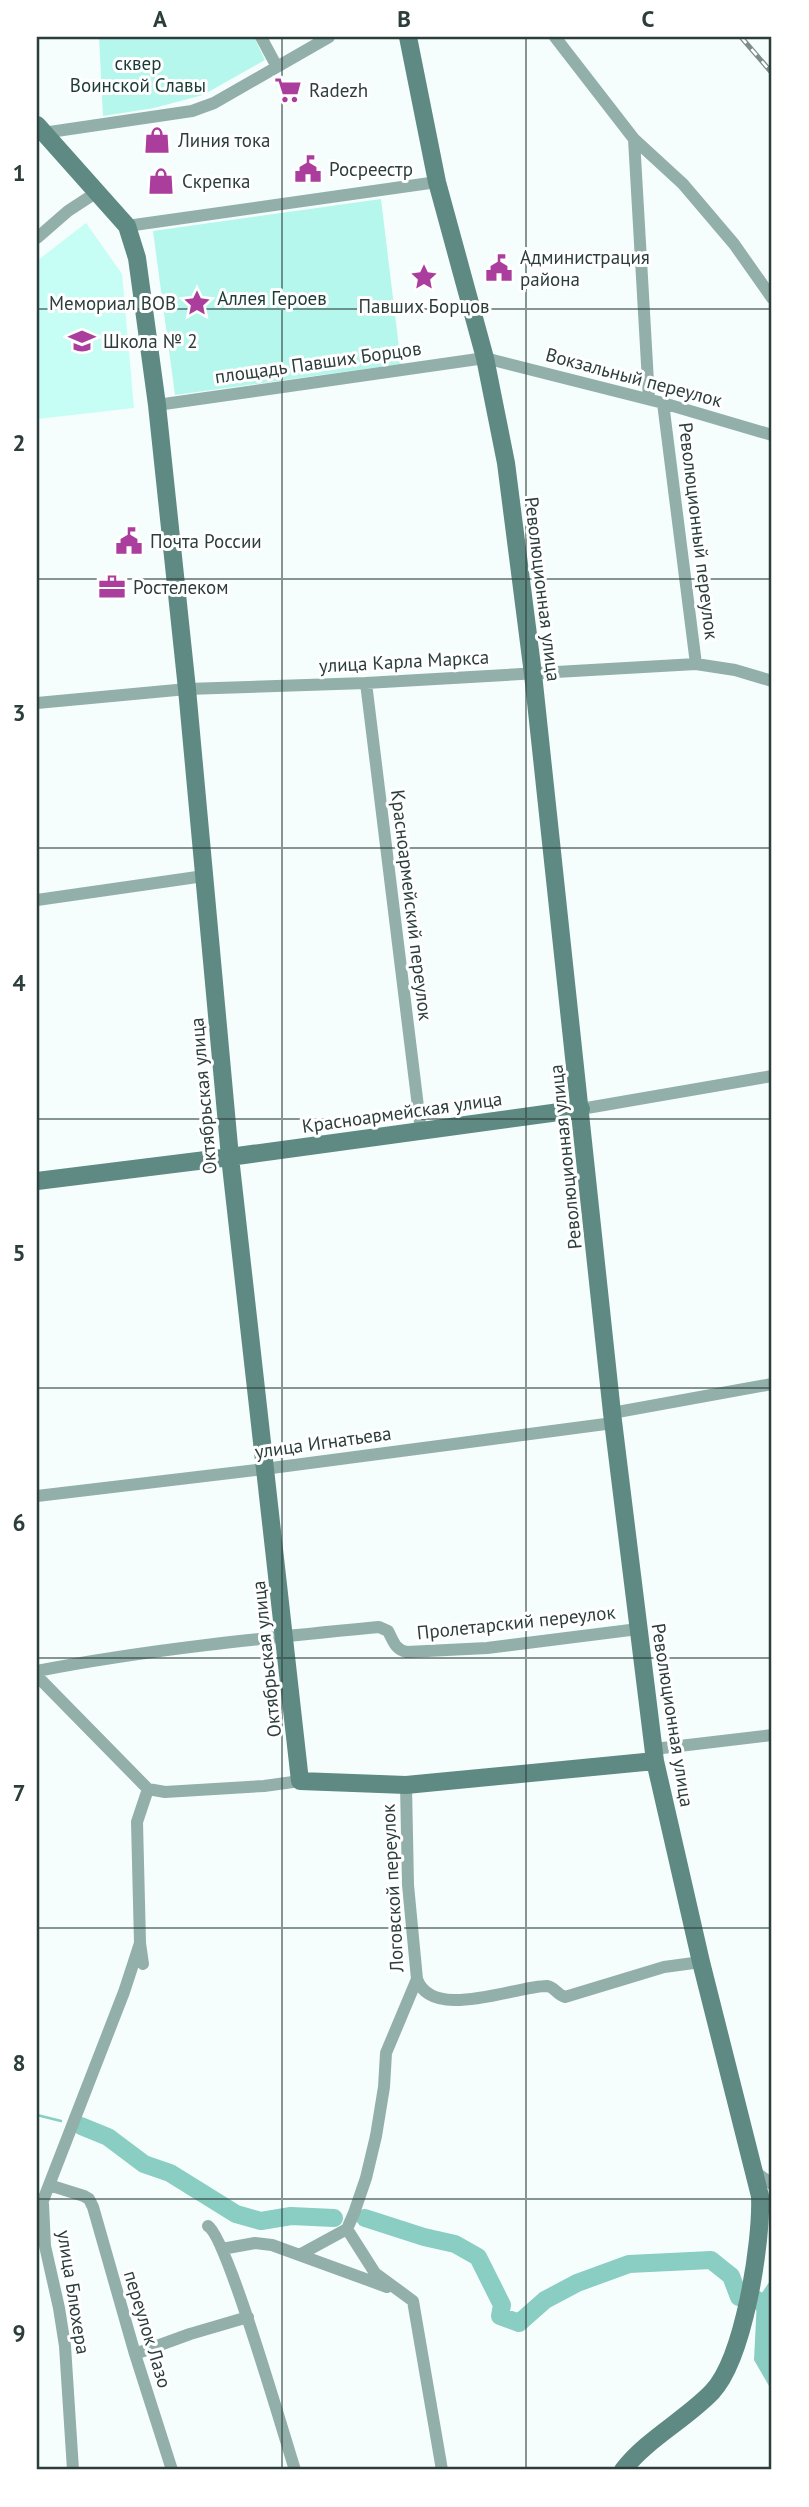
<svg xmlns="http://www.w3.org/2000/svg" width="809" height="2507" viewBox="0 0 809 2507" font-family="'PT Sans',sans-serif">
<rect width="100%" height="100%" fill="#f5fefc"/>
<path fill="#c6fdf4" d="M86,223L122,274L134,408L37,419V261Z"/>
<path fill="#b5f7ec" d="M99,37H254L265,60L203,95L154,108L103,116Z
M381,199L401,364L175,395L153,231Z"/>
<path fill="#89cdc3" d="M772,2278V2391L754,2360L757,2300Z"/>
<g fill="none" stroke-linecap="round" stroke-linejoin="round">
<path stroke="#89cdc3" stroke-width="2.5" d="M37,2115L61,2121"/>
<path stroke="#89cdc3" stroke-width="18" d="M81,2126L108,2137L144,2164L170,2173L236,2214L261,2221L291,2216L334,2218
M365,2218L424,2237L455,2244L478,2257L502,2305L500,2316L519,2323L545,2300L577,2283L629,2264L711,2260L731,2276L739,2297L757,2300L772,2310"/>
<path stroke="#93afaa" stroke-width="12" d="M261,37L277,67
M555,37L634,139L649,399
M43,133L192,111L214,103L329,37
M634,139L683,184L734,244L772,298
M127,226L437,182
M37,238L68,211L97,192
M663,403L696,664
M157,405L485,358L663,403L772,435
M366,683L421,1131
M37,703L187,689L366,683L696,664L735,670L772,681
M37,900L204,876
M581,1109L772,1076
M612,1413L772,1384
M37,1496L264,1469L613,1423
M37,1671C149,1649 265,1638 379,1627L388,1631C393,1640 395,1650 407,1652L487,1648L638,1629
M37,1676L148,1789L165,1792L264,1786L300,1781
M654,1749L772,1735
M406,1785L408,1885L417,1979C432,2022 515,1986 547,1986C555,1987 557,1995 565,1997L664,1967L701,1962
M143,1964L140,1943L137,1822L148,1789
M755,2172L772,2184
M49,2185L84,2196L89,2199L93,2207L135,2354L172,2470
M43,2204L45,2246L59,2308L65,2346L73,2470
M37,2216L124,1992L140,1943
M208,2226C227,2237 284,2436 295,2470
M347,2229L375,2273L413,2301L442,2470
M222,2249L255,2243L272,2245L387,2287
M301,2254L347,2229L354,2213L366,2178L376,2136L384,2087L386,2053L417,1979
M135,2354L190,2334L248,2317"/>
<path stroke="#5f8a83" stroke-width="18" d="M408,37L437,182L485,358L506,463L533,674L612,1413L655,1761L701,1962L760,2196C762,2242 744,2358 712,2392C685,2420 647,2439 623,2470
M37,125L127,226L137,258L157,405L187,689L230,1157L300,1781L406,1785L655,1761
M37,1181L230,1157L581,1109"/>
<defs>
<path id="rail" d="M741,37L772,73"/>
</defs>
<use href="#rail" stroke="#7f8d8a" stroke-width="5"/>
<use href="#rail" stroke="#fff" stroke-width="2.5" stroke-dasharray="8" stroke-linecap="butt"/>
</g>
<path fill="none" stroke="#2c3e3b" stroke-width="2" stroke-opacity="0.55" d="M282,37V2470M526,37V2470M37,309H772M37,579H772M37,848H772M37,1119H772M37,1388H772M37,1658H772M37,1928H772M37,2199H772"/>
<defs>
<symbol id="supermarket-bare" viewBox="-9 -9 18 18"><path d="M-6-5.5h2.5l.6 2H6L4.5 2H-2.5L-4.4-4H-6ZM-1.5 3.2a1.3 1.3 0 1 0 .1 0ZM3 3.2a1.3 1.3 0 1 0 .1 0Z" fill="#ab3d9c" stroke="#fff" stroke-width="2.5" paint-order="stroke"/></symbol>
<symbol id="shop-bare" viewBox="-9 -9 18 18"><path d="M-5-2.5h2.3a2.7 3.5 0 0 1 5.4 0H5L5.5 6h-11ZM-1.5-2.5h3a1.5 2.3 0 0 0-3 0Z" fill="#ab3d9c" stroke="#fff" stroke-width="2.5" paint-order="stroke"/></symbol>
<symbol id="civic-bare" viewBox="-9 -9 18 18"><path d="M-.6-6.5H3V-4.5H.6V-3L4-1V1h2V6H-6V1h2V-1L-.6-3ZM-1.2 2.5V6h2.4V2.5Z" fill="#ab3d9c" stroke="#fff" stroke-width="2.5" paint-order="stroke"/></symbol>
<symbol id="sight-bare" viewBox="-9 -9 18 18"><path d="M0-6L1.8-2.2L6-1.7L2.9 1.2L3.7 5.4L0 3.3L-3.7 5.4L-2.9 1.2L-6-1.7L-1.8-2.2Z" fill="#ab3d9c" stroke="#fff" stroke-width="2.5" paint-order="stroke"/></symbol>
<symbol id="school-bare" viewBox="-9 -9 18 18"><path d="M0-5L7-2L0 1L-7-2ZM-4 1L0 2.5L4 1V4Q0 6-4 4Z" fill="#ab3d9c" stroke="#fff" stroke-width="2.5" paint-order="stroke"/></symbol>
<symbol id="office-bare" viewBox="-9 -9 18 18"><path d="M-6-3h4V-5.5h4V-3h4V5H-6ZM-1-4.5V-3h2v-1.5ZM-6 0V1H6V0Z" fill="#ab3d9c" stroke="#fff" stroke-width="2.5" paint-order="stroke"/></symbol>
</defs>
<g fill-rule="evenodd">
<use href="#supermarket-bare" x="269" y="71" width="38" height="38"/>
<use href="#shop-bare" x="138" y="121" width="38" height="38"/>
<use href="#civic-bare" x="289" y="150" width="38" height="38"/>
<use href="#shop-bare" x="142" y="162" width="38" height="38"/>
<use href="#civic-bare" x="480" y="249" width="38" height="38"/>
<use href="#sight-bare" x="405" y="258" width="38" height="38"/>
<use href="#sight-bare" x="178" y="284" width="38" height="38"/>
<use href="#school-bare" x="63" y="322" width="38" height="38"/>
<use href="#civic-bare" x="110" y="522" width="38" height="38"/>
<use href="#office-bare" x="93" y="568" width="38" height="38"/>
</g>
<g text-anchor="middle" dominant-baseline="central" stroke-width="6" stroke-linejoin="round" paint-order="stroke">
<g font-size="19" fill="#1a3c37" stroke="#fff">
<text x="138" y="63">сквер<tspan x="138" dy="22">Воинской Славы</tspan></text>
<text x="272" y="298">Аллея Героев</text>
</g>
<g font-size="19" fill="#2c3e3b" stroke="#fff" text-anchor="start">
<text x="309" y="90">Radezh</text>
<text x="178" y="140">Линия тока</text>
<text x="329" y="169">Росреестр</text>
<text x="182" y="181">Скрепка</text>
<text x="520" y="257">Администрация<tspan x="520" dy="22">района</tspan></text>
<text x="176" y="303" text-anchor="end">Мемориал ВОВ</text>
<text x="424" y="306" text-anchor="middle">Павших Борцов</text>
<text x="103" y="341">Школа № 2</text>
<text x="150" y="541">Почта России</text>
<text x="133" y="587">Ростелеком</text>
</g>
<g font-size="19" fill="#2c3e3b" stroke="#fff">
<text transform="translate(318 362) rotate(-8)">площадь Павших Борцов</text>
<text transform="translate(634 377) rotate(15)">Вокзальный переулок</text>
<text transform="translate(699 531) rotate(83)">Революционный переулок</text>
<text transform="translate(543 589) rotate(83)">Революционная улица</text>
<text transform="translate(404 661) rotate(-3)">улица Карла Маркса</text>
<text transform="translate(412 905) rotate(83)">Красноармейский переулок</text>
<text transform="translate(203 1096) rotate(-95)">Октябрьская улица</text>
<text transform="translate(402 1112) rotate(-8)">Красноармейская улица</text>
<text transform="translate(565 1157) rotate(-96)">Революционная улица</text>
<text transform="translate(323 1442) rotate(-8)">улица Игнатьева</text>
<text transform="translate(516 1622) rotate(-6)">Пролетарский переулок</text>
<text transform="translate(266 1659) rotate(-96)">Октябрьская улица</text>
<text transform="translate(673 1715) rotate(81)">Революционная улица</text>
<text transform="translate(392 1888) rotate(-93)">Логовской переулок</text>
<text transform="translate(74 2292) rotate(81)">улица Блюхера</text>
<text transform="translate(148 2329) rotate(73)">переулок Лазо</text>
</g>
</g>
<rect width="809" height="2507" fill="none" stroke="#ffffff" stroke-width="77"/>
<rect x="38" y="38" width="732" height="2430" fill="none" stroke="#2c3e3b" stroke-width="2.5"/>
<g font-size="23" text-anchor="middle" font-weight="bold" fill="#2c3e3b">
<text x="160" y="27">A</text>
<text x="404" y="27">B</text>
<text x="648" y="27">C</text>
<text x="19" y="181">1</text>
<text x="19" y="451">2</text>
<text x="19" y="721">3</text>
<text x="19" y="991">4</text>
<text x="19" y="1261">5</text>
<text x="19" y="1531">6</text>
<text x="19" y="1801">7</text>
<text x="19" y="2071">8</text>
<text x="19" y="2341">9</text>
</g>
</svg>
